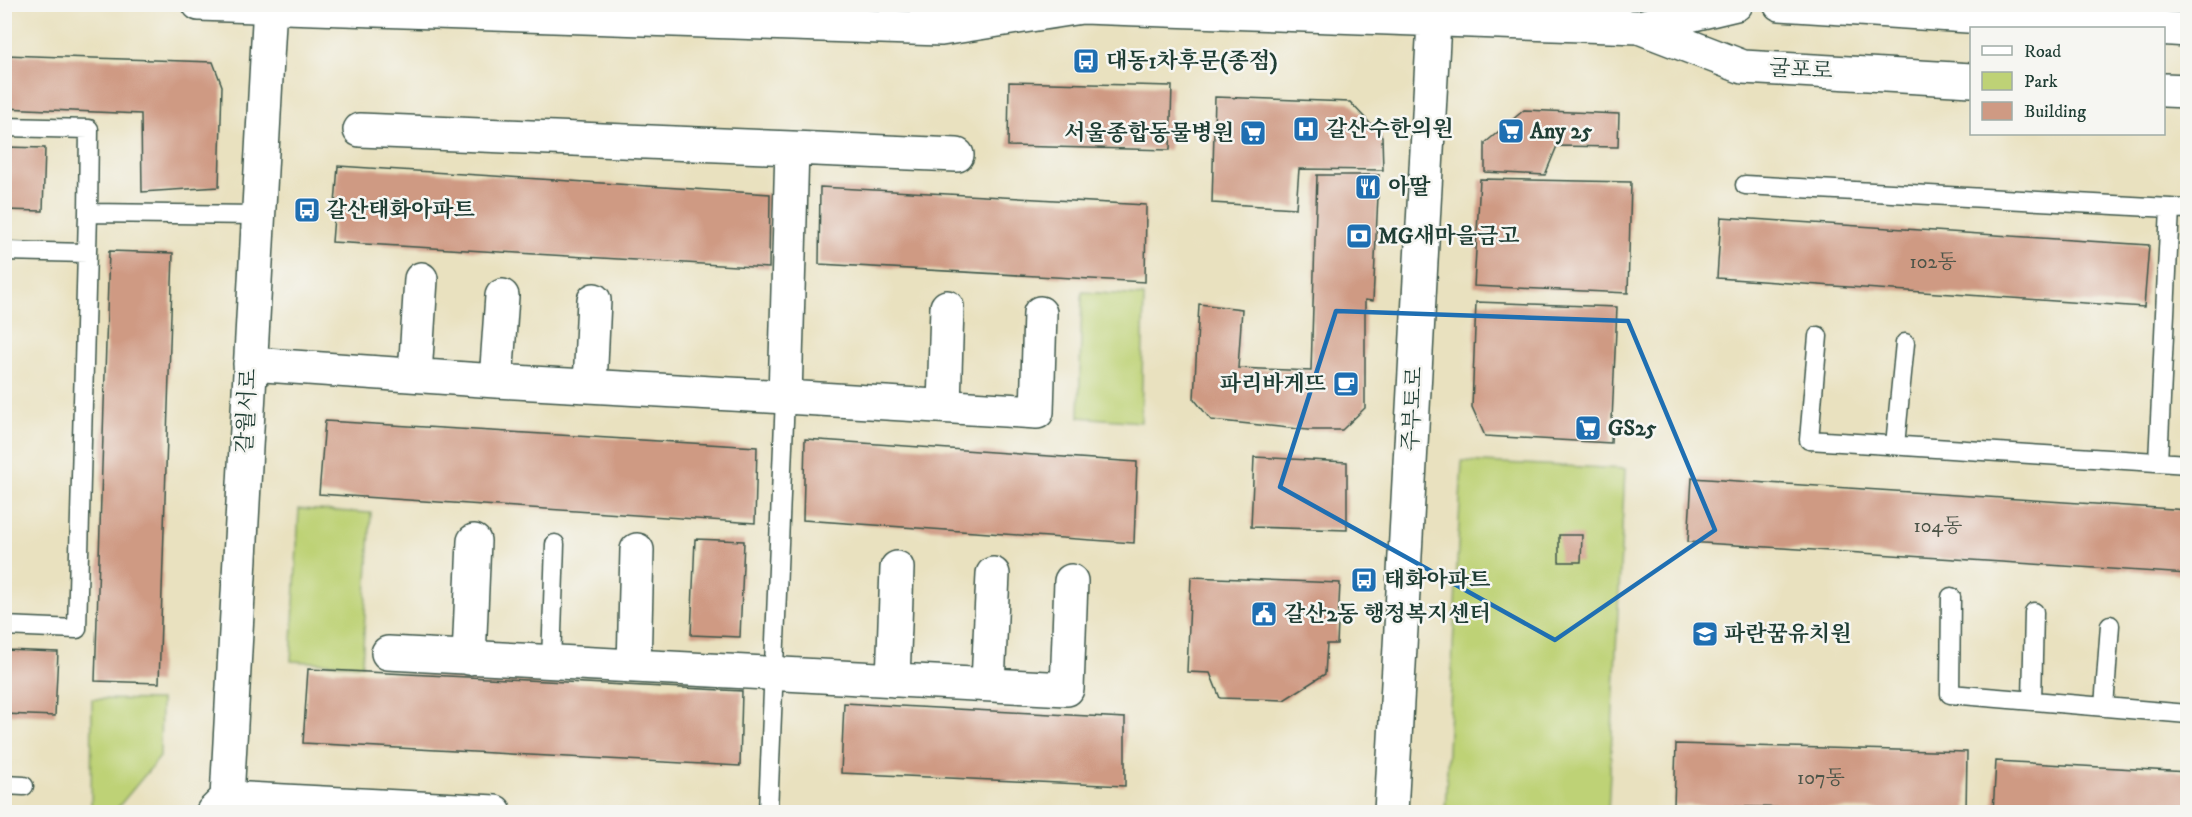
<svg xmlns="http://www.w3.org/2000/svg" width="2192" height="817" viewBox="0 0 2192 817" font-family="'IM FELL DW Pica','Noto Serif KR',serif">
<rect width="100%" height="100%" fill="#f6f6f2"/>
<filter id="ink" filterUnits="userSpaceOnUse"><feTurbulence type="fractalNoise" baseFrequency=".0167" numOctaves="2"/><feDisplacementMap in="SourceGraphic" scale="12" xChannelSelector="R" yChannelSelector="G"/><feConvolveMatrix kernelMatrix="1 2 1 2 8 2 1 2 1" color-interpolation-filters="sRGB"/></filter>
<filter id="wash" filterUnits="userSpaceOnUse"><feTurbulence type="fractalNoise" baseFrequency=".008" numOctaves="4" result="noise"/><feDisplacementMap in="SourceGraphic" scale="24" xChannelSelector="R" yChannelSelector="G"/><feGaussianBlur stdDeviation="1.35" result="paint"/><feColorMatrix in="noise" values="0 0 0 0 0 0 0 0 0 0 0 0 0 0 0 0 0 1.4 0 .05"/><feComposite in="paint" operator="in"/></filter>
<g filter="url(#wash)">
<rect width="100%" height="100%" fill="#e9e1bf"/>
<path fill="#bed276" stroke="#6e8855" stroke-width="1.5" d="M1082,292L1144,296L1141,422L1079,417Z
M1462,461L1625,469L1608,812H1445Z
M299,509L371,513L362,665L291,661Z
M92,699L161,700L160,757L114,812H91Z"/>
<g id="blocks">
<path fill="#cf9a83" d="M4,55L213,62L222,86L219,187L142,192L141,114L4,108Z
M1009,82L1172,86L1170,150L1008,146Z
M1215,97L1350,102L1382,136L1383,170L1299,169L1296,208L1212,203Z
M1524,110L1619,114L1618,147L1557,146L1545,175L1485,172V143Z
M4,147L45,148L43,211L4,210Z
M338,166L770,194L769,268L332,242Z
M1317,175H1379L1373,301L1365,300V408L1342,430H1308L1211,420L1194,399L1199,304L1242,309L1238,368L1311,371Z
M1480,179L1631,182L1628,293L1474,286Z
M820,187L1146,205L1145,282L819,264Z
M1721,217L2149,245L2144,307L1717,278Z
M109,251L173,253L159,683L95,681Z
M1476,302L1617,307L1611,443L1485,436L1472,407Z
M325,421L757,447L755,523L319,494Z
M805,439L1137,462L1134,543L803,520Z
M1254,457L1347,462V530L1251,527Z
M1692,478L2188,510V574L1688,542Z
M1559,535H1582L1581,562H1559Z
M695,539L744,541L740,637L691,635Z
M1191,577L1340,583L1337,644H1327L1325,674L1284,700L1220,698L1210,673L1187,672Z
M4,650L58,652L55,716L4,714Z
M308,669L742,691L740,766L303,743Z
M844,703L1125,718V786L841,773Z
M1676,744L1967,752L1966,812L1674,805Z
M1996,761L2188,772V812H1993Z"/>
</g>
</g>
<g filter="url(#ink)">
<use href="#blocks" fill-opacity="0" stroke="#3d5649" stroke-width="1.5"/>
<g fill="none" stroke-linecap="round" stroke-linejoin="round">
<defs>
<path id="service" d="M4,127L89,129L88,213L258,215
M1745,185L2170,208
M4,251L87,253
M1818,336L1809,440L2188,464
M1895,445L1905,343
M2158,462L2170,208L2188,209
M1951,597L1950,694L2188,714
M4,626L77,629L88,213
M551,662L555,544
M2032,701L2034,612
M2104,707L2110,625
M4,785L24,786
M768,812L785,397"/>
<path id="minor" d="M792,148L957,155
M250,364L496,381L785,397L792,148L360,130
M415,375L421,279
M496,381L502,296
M590,386L594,300
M785,397L1037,412L1040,313
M944,406L947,307
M388,653L1067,689L1071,581
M469,658L474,541
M634,666L637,550
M893,680L897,568
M988,683L993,574
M227,798L495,812
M213,812L227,798L270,4"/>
<path id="secondary" d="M199,4L941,29L1082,7L1639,27L1736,4
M1780,4L2188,30
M1639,27L1743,67L1972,80
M2164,90L2188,91
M1391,812L1435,4"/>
</defs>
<use href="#service" stroke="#3d5649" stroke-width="21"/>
<use href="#minor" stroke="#3d5649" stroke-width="36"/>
<use href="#secondary" stroke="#3d5649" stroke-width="36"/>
<use href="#service" stroke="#fff" stroke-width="18"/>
<use href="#minor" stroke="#fff" stroke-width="33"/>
<use href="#secondary" stroke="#fff" stroke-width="33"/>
</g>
</g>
<path fill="none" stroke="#1f6fb2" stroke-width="4.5" stroke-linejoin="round" d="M1336,311L1628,321L1715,530L1555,640L1280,487Z"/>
<defs>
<symbol id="bus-square" viewBox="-11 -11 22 22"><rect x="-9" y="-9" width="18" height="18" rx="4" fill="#1f6fb2" stroke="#f6f6f2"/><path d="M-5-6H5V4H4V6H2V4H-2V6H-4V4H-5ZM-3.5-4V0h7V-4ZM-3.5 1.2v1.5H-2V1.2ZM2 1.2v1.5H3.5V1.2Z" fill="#fff"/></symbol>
<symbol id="hospital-square" viewBox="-11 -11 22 22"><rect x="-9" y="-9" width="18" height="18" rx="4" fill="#1f6fb2" stroke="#f6f6f2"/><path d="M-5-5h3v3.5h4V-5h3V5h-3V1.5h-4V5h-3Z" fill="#fff"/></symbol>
<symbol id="supermarket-square" viewBox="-11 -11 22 22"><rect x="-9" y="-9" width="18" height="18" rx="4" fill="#1f6fb2" stroke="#f6f6f2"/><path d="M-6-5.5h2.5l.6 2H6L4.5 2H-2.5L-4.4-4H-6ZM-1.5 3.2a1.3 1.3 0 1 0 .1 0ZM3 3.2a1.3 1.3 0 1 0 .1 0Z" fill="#fff"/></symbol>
<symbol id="restaurant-square" viewBox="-11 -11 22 22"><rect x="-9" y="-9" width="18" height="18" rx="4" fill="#1f6fb2" stroke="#f6f6f2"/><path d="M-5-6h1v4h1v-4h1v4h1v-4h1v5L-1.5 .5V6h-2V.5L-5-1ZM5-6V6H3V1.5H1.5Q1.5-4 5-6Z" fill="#fff"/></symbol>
<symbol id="bank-square" viewBox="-11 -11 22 22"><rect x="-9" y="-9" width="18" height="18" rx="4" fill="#1f6fb2" stroke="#f6f6f2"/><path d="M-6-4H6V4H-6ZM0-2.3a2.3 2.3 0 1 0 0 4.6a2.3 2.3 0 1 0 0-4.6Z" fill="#fff"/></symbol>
<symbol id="cafe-square" viewBox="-11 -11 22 22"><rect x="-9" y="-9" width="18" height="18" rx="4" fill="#1f6fb2" stroke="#f6f6f2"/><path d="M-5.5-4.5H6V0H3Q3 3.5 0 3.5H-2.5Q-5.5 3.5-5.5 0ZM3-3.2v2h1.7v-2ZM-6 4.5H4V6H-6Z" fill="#fff"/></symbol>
<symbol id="civic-square" viewBox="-11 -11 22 22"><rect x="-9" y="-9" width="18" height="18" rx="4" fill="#1f6fb2" stroke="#f6f6f2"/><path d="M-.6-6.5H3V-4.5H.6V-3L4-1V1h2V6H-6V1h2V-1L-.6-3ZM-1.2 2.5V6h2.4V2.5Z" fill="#fff"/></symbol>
<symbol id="school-square" viewBox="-11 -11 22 22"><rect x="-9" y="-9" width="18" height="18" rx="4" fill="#1f6fb2" stroke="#f6f6f2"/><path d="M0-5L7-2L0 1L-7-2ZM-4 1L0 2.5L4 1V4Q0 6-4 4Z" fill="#fff"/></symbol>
</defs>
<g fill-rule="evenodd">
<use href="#bus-square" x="1071" y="46" width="30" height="30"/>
<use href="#hospital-square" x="1291" y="114" width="30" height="30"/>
<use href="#supermarket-square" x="1496" y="116" width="30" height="30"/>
<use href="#supermarket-square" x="1238" y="118" width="30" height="30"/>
<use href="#restaurant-square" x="1353" y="172" width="30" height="30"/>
<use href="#bus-square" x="292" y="195" width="30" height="30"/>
<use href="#bank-square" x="1344" y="221" width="30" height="30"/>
<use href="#cafe-square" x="1331" y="369" width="30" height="30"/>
<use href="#supermarket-square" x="1573" y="413" width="30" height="30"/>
<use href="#bus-square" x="1349" y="565" width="30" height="30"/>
<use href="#civic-square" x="1249" y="599" width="30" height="30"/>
<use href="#school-square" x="1690" y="619" width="30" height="30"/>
</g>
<g text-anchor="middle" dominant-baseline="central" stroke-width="5" stroke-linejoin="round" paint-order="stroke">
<g font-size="20" fill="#4b5448">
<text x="1933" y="262">102동</text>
<text x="1938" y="526">104동</text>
<text x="1821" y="778">107동</text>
</g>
<g font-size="22" font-weight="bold" fill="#1f3d34" stroke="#f6f6f2" text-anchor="start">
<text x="1106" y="61">대동1차후문(종점)</text>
<text x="1326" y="129">갈산수한의원</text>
<text x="1530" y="131">Any 25</text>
<text x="1234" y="133" text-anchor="end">서울종합동물병원</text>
<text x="1388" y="187">아딸</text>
<text x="326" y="210">갈산태화아파트</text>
<text x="1378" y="236">MG새마을금고</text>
<text x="1326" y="384" text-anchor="end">파리바게뜨</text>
<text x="1608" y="428">GS25</text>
<text x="1384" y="580">태화아파트</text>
<text x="1284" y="614">갈산2동 행정복지센터</text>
<text x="1724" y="634">파란꿈유치원</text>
</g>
<g font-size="22" fill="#1f3d34" stroke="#f6f6f2">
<text transform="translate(1801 70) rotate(3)">굴포로</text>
<text transform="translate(1413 409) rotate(-87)">주부토로</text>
<text transform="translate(247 411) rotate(-87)">갈월서로</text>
</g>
</g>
<rect width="2192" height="817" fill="none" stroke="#f6f6f2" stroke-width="24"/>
<rect x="1970" y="27" width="195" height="108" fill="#f6f6f2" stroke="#a0aca6" stroke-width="1.5"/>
<rect x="1982" y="46" width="30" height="9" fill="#ffffff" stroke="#a0aca6" stroke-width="1.5"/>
<text x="2024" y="57" font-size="18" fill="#1f3d34">Road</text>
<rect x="1982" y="72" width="30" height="18" fill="#bed276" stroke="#a0aca6" stroke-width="1.5"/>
<text x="2024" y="87" font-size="18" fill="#1f3d34">Park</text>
<rect x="1982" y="102" width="30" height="18" fill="#cf9a83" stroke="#a0aca6" stroke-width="1.5"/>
<text x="2024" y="117" font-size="18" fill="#1f3d34">Building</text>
</svg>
